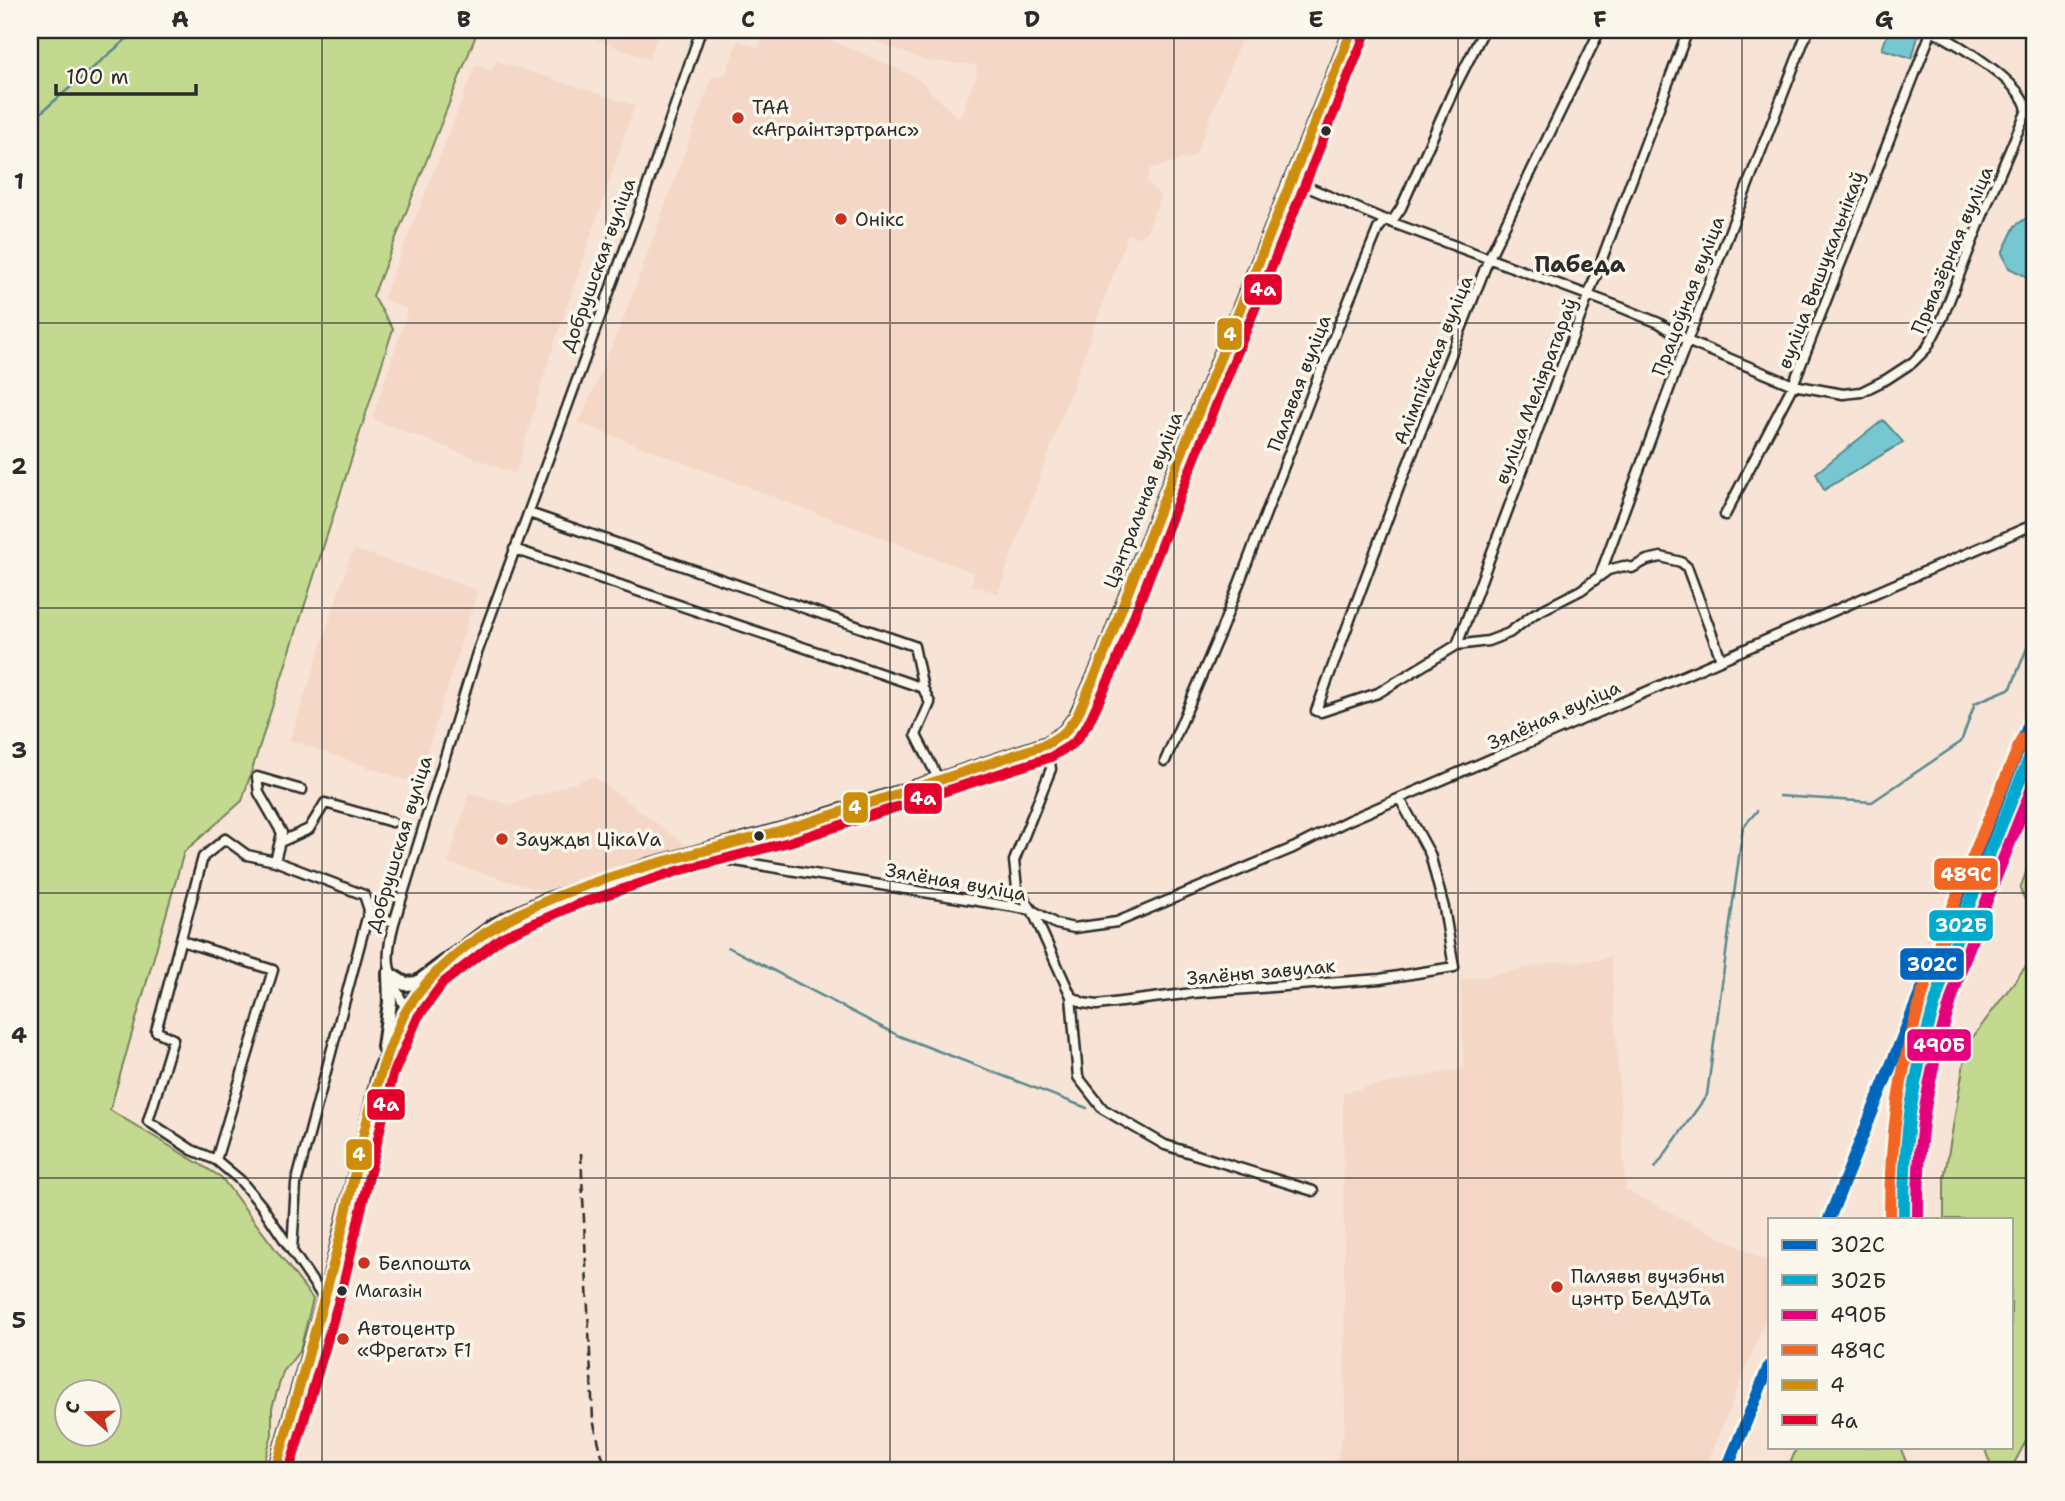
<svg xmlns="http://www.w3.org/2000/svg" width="2065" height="1501" viewBox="0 0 2065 1501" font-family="'Shantell Sans',sans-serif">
<rect width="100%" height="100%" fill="#f7e4d6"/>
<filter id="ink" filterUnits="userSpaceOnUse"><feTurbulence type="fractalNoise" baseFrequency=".0143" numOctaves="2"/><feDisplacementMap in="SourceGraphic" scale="14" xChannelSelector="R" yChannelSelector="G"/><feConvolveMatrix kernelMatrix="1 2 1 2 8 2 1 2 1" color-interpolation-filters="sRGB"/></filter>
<g filter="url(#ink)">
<path fill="#f5d7c7" d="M569,30H660L649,59Z
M765,30H807L915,76L959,119L977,74L976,65L925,61L849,30H1245L1195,156L1150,169L1147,181L1161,196L1146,233L1138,237L1128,234L998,593L971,585L974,573L579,423L628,307L712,77L726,73L738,40L759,48Z
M496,61L635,105L545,372L516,474L372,419L408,310L383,299L476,65L491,71Z
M353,549L478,590L417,784L290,740Z
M593,776L686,845L542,891L448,863L469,793L510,805Z
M1611,956L1626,1190L1769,1262V1312L1704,1471H1334L1345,1426L1343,1092L1464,1068L1460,981L1555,962L1598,960Z"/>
<path fill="#c3d98f" stroke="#77825d" stroke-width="2" fill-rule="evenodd" d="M30,30H478L373,296L393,329L242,801L184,852L110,1110L221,1177L313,1299L300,1350L283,1372L272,1408V1434L262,1471H30ZM66,1392H108V1434H66Z
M2035,848V922L2020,889Z
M2026,966L2035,992V1424L2010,1471H1993L1984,1447H2011V1219H1944V1179L1967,1045Z
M1797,1447H1900L1910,1471H1787Z"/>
<path fill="#76c7cf" stroke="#58898d" stroke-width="2" d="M1889,30L1919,33L1912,58L1882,49Z
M2035,212V281L2009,268L2002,253L2015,226Z
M1883,420L1903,442L1824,490L1816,473Z"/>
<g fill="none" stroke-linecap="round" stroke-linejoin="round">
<path stroke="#58898d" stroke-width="2.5" d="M30,122L137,30
M1779,796L1872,802L1961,742L1975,703L2011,688L2035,628
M728,947L899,1036L1087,1108
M1655,1168L1707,1095L1743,827L1757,811"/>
<defs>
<path id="minor" d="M1600,30L1489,258L1401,482L1316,711L1321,712L1378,693L1457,645L1488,641L1509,633L1534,614L1581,590L1608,570L1624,566L1632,568L1647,560L1661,557L1681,562L1687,567L1721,659
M1291,180L1385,220L1620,307L1659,323L1687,341L1793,385L1843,394L1861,392L1887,379L1913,362L1927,348L1942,319L1989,199L2027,110C2023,82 1956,43 1931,30
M529,513L914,646L923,688
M1725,515L1793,385L1932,30
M514,549L923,688L930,703L916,735L939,780
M1600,575L1687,341L1808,30
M1457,645L1688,30
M1047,744L1051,769L1014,861L1017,888L1032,910L1071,996L1083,1003L1097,1005L1193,993L1380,979L1454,967L1444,908L1430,854L1400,799
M1165,761L1222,628L1327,354L1378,229L1385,220H1393L1401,208L1453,91L1484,30
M280,842L309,829L325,803L392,822
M699,855L1032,910L1056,924L1074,928L1117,922L1293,848L1347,821L2035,524
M275,861L282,833L259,793L257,777L302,790
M182,941L273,970L216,1160
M1071,996L1078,1077L1103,1109L1165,1145L1313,1191
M406,1010C389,973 383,964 394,923L477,653L637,216L701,30
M292,1250L296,1184L369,910
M325,1300L261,1205L240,1180L216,1160L192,1150L148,1121L173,1039L156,1031L203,857L225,839L247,855L275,861L364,895L369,910L394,923"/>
<path id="primary" d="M389,974L405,984L417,983L495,925L545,901L648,866L785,829L939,780L1047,744L1065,732L1077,716L1100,665L1175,470L1352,30
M384,1047L390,1002L389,974
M275,1471L328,1287L380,1071L406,1010L428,980"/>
</defs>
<use href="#minor" stroke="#2b2b2b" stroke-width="13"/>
<use href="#primary" stroke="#2b2b2b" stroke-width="18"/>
<use href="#minor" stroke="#fbf7ec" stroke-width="8"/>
<use href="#primary" stroke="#fbf7ec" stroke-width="12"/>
<path stroke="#2b2b2b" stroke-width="2.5" stroke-dasharray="10 5" stroke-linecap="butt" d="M581,1153L593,1420L606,1471
M1833,1219L2035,720
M1732,1471L1769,1378"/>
<defs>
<path id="bus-1" d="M275,1471C298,1391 322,1311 342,1230C357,1167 368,1100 393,1040C398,1030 401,1018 408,1008C482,891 662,865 786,829C874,803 960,773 1047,744L1065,732L1077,716L1100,665L1175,470L1352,30"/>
<path id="bus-2" d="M289,1471L342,1290L393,1075L418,1017L443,983L502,937L578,904L678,871L789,842L1051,757L1074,743L1088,724L1113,671L1188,475L1365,35"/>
</defs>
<use href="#bus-1" stroke="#fbf7ec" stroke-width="16"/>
<use href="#bus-2" stroke="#fbf7ec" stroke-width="16"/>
<use href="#bus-1" stroke="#ce8d09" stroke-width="10"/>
<use href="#bus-2" stroke="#e4002b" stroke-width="10"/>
<defs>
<path id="rail-1" d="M1829,1219L2035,709
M1726,1471L1769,1366"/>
<path id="rail-2" d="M1904,1219C1904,1182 1905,1144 1911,1107C1931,980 1987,862 2035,744"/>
<path id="rail-3" d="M1918,1219C1918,1182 1919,1144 1925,1108C1944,993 1992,888 2035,781"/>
<path id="rail-4" d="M1890,1219C1890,1182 1892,1144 1897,1107C1915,978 1974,858 2022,739"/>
</defs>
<use href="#rail-1" stroke="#fbf7ec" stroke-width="18"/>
<use href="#rail-2" stroke="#fbf7ec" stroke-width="18"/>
<use href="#rail-3" stroke="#fbf7ec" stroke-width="18"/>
<use href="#rail-4" stroke="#fbf7ec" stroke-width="18"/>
<use href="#rail-1" stroke="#0065bd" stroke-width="12"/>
<use href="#rail-2" stroke="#00a9ce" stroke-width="12"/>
<use href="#rail-3" stroke="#e5007d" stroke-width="12"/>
<use href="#rail-4" stroke="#f26522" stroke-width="12"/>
</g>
</g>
<path fill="none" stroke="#2b2b2b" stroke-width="2" stroke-opacity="0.55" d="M322,30V1471M606,30V1471M890,30V1471M1174,30V1471M1458,30V1471M1742,30V1471M30,323H2035M30,608H2035M30,893H2035M30,1178H2035"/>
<g fill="#c8321e" stroke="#fbf7ec" stroke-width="2.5">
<circle cx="738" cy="118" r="7"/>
<circle cx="841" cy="219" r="7"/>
<circle cx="502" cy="839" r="7"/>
<circle cx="364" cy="1263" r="7"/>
<circle cx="1557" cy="1287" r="7"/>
<circle cx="343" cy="1339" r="7"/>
</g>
<g fill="#2b2b2b" stroke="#fbf7ec" stroke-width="2.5">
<circle cx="1326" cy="131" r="6"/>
<circle cx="759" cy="836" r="6"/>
<circle cx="342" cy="1291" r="6"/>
</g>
<g text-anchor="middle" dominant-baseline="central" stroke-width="7" stroke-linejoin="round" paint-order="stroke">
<g font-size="17" fill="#2b2b2b" stroke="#fbf7ec" text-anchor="start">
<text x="355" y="1291">Магазін</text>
</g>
<g font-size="19" fill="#2b2b2b" stroke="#fbf7ec" text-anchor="start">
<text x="752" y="107">ТАА<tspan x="752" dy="22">«Аграінтэртранс»</tspan></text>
<text x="855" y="219">Онікс</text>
<text x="516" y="839">Заужды ЦікаVа</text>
<text x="378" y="1263">Белпошта</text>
<text x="1571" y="1276">Палявы вучэбны<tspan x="1571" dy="22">цэнтр БелДУТа</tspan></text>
<text x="357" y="1328">Автоцентр<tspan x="357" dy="22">«Фрегат» F1</tspan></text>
</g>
<g font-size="19" fill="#2b2b2b" stroke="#fbf7ec">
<text transform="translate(1952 250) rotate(-67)">Прыазёрная вуліца</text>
<text transform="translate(598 265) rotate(-70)">Добрушская вуліца</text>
<text transform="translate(1821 270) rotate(-69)">вуліца Вышукальнікаў</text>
<text transform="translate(1688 296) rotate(-69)">Працоўная вуліца</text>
<text transform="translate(1433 360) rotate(-68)">Алімпійская вуліца</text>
<text transform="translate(1299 383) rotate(-69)">Палявая вуліца</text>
<text transform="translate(1536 391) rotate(-69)">вуліца Меліяратараў</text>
<text transform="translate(1143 500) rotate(-69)">Цэнтральная вуліца</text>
<text transform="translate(1554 715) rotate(-24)">Зялёная вуліца</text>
<text transform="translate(399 844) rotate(-73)">Добрушская вуліца</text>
<text transform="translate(956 882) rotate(10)">Зялёная вуліца</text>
<text transform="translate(1261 972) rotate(-5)">Зялёны завулак</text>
</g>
<g font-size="23" font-weight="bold" fill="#2b2b2b" stroke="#fbf7ec">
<text x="1580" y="264">Пабеда</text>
</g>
</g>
<g stroke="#fbf7ec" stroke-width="2.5">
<rect x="1243" y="273" width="40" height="33" rx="7" fill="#e4002b"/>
<rect x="1216" y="317" width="27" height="34" rx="7" fill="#ce8d09"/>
<rect x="903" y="782" width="40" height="33" rx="7" fill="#e4002b"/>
<rect x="842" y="791" width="27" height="33" rx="7" fill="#ce8d09"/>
<rect x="1933" y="857" width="66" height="34" rx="7" fill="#f26522"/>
<rect x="1928" y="909" width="66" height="33" rx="7" fill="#00a9ce"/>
<rect x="1899" y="947" width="66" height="34" rx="7" fill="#0065bd"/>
<rect x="1906" y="1028" width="66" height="34" rx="7" fill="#e5007d"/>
<rect x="366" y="1088" width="40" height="33" rx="7" fill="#e4002b"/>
<rect x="345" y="1138" width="28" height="33" rx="7" fill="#ce8d09"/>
</g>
<g font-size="19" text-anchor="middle" font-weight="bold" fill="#fff">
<text x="1263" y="296">4а</text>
<text x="1230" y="341">4</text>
<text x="923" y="805">4а</text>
<text x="855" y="814">4</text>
<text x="1966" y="881">489С</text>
<text x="1961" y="932">302Б</text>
<text x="1932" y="971">302С</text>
<text x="1939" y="1052">490Б</text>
<text x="386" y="1111">4а</text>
<text x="359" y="1161">4</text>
</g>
<rect width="2065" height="1501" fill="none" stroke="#fbf7ec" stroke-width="77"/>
<rect x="1768" y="1218" width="245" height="231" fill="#fbf7ec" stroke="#a8a59f" stroke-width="2"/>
<rect x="1782" y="1240" width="35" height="10" fill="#0065bd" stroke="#a8a59f" stroke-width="2"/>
<text x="1830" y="1252" font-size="21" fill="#2b2b2b">302С</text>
<rect x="1782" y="1275" width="35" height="10" fill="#00a9ce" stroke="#a8a59f" stroke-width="2"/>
<text x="1830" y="1288" font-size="21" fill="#2b2b2b">302Б</text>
<rect x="1782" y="1310" width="35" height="10" fill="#e5007d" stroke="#a8a59f" stroke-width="2"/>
<text x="1830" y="1322" font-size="21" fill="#2b2b2b">490Б</text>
<rect x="1782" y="1345" width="35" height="10" fill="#f26522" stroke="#a8a59f" stroke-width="2"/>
<text x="1830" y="1358" font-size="21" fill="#2b2b2b">489С</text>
<rect x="1782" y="1380" width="35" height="10" fill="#ce8d09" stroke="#a8a59f" stroke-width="2"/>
<text x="1830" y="1392" font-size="21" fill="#2b2b2b">4</text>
<rect x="1782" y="1415" width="35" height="10" fill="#e4002b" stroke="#a8a59f" stroke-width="2"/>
<text x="1830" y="1428" font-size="21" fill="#2b2b2b">4а</text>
<g transform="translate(88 1413) rotate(290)"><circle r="33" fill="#fbf7ec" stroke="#a8a59f" stroke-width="2"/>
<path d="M0-5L12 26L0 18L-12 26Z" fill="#c8321e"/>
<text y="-10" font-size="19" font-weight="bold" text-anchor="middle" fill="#2b2b2b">С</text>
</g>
<path d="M56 84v10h140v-10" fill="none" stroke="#2b2b2b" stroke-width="3.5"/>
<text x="66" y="84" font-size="21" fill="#2b2b2b" stroke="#fbf7ec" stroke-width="5" paint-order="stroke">100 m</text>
<rect x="38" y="38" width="1988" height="1424" fill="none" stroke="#2b2b2b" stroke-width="2.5"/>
<g font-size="23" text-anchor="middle" font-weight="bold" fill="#2b2b2b">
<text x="180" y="27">A</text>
<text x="464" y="27">B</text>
<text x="748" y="27">C</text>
<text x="1032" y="27">D</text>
<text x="1316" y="27">E</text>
<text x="1600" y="27">F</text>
<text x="1884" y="27">G</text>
<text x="19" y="189">1</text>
<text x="19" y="474">2</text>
<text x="19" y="758">3</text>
<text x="19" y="1043">4</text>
<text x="19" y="1328">5</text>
</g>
</svg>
